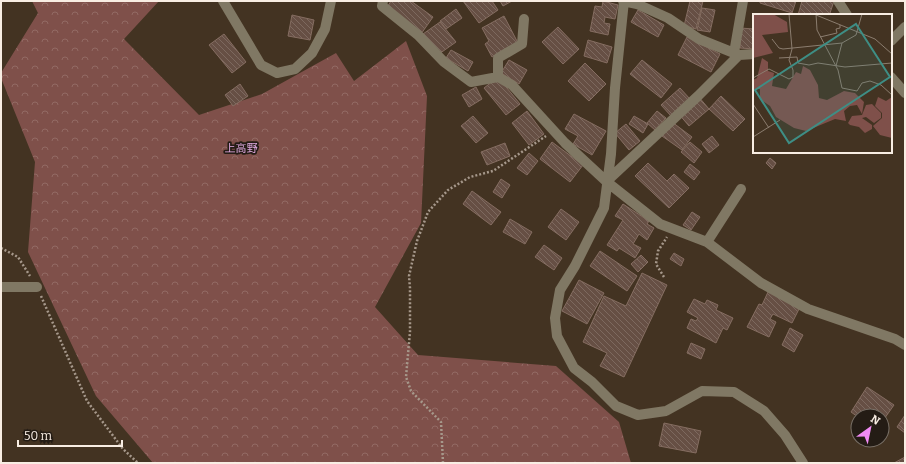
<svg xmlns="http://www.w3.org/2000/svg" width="906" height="464" viewBox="0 0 906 464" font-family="Bitter,'Noto Sans JP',serif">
<defs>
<pattern id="forest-crowns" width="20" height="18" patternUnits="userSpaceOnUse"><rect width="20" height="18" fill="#7f504a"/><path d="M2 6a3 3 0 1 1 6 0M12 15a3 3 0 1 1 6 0" fill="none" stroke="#926a64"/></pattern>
<pattern id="building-back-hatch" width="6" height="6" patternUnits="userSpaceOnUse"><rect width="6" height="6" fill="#664f44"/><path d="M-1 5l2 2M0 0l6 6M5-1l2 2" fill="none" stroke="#7d695f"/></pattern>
</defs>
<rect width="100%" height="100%" fill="#433322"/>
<path fill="url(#forest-crowns)" d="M32,1H159L124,39L199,115L262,94L336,53L354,81L406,41L427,96L421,223L375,307L418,355L556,366L619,422L631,463H153L96,396L28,252L35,162L1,78V73L38,13Z"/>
<path fill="url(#building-back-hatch)" stroke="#856d61" d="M391,1H411L433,17L421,34L386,9Z
M463,1H492L498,10L479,23Z
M500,1H512L503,6Z
M603,1L618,5L615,19L605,17L604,23L610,24L608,35L590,31L595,6L602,7Z
M690,1H703L696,29L684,26Z
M760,1H796L792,13L760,3Z
M802,1H834L830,13L836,15H798Z
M702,8L715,10L710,32L697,30Z
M456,9L462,18L446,29L440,21Z
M638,10L664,25L658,37L631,22Z
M292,15L314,20L310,40L288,36Z
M504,16L518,43L492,57L485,44L489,41L482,28Z
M440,22L456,42L439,54L423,34Z
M558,27L579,49L563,64L542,42Z
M740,28L754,29V49L740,48Z
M224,34L246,62L232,73L209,45Z
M687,37L720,54L711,72L678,55Z
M588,40L612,47L607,63L584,56Z
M451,50L473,62L468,71L446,58Z
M509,60L527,70L519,84L501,73Z
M642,60L672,84L661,98L630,74Z
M585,63L606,84L589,101L568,81Z
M498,77L520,104L506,115L484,88Z
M240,84L248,96L233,106L225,95Z
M476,87L482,99L469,107L462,95Z
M680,88L690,99L671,116L661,105Z
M698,96L709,109L689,126L678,113Z
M721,96L745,119L733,131L709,109Z
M527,111L544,134L529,145L512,123Z
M657,111L666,118L655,130L647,123Z
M574,114L606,131L592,155L573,144L578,136L565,129Z
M473,116L488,133L476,143L461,126Z
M634,116L648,124L643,133L629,124Z
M672,122L692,137L682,150L662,136Z
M626,124L640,141L629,150L615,133Z
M712,136L719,145L709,153L702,144Z
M552,142L583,165L570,182L540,159Z
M690,142L702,152L694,163L681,152Z
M505,143L510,156L487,165L481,152Z
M529,153L538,161L527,175L517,168Z
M770,158L776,163L772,169L766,163Z
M648,163L667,181L674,174L689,188L669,208L635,176Z
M690,164L700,172L694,180L684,172Z
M501,179L510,185L502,198L493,192Z
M472,191L501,212L491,225L463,204Z
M623,204L649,221L647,224L654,228L647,240L639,234L633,244L641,248L635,258L619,248L617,251L607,245L623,220L615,216Z
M561,209L579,222L566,240L548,227Z
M692,212L700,217L691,230L683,225Z
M510,219L532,232L525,244L503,232Z
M544,245L562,258L554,270L535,257Z
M600,251L637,276L627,291L590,266Z
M674,253L684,259L681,266L670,259Z
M641,255L648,262L638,272L631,264Z
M642,273L667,285L624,377L600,366L607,353L583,342L604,296L626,306Z
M579,280L604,293L587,324L562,311Z
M768,292L800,307L792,323L773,314L770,319L776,322L769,337L747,327L759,304L762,305Z
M694,299L705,304L707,300L718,305L716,310L733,318L727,330L723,328L716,343L687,328L691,319L696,321L698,318L687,312Z
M790,328L803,335L794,352L782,345Z
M691,343L705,349L701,359L687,353Z
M867,387L894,405L882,422V416H858V417L851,412Z
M905,415V433L897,427Z
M664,423L701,431L696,453L659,446Z
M905,457V463H894Z"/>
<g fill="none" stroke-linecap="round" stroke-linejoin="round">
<path stroke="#a6988b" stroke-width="2.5" stroke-dasharray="2 2" stroke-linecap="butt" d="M1,248L18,257L30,276
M664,277L656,264L658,251L667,237
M41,296L87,401L123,449L138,463
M443,463L441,422L411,391L406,377L410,332V288L409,276L417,241L428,212L448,190L470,177L493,171L546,136"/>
<path stroke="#807864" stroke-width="10" d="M223,1L261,65L277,73L295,69L312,53L325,29L331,1
M383,1L382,6L418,35L444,62L471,82L498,77L512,85L565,143L607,182L660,224L707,242L761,283L808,309L895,339L905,345
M623,1L637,4L668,18L699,39L739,55
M624,1L615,88L611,154L604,208L575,266L560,290L555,318L557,336L574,368L592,382L616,406L638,415L666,411L702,391L734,392L764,411L785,435L803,463
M838,1L847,15
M891,41L905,27
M734,53L743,1
M498,77V58L522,44L524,19
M891,77L905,93
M608,180L698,96L739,55L754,54
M707,242L741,189
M1,287H37"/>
</g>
<g text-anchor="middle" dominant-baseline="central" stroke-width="3.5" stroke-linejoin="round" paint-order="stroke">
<g font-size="11" fill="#e4ace5" stroke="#241c15">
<text x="241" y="148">上高野</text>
</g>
</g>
<g transform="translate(753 14)">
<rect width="139" height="139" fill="#433322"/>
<path d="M119,90L128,99V104L121,109L113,103L109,104L119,111V115L112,119L106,113L97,111L95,109L99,102L109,101L113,91Z" fill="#7f504a"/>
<path d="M0,0H20L34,8L35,18L9,21L20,39L0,44ZM9,44L15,48V57L21,59L19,72L33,75L43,58L48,60L50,52L57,56L65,71L66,84L74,86L91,77L102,79L111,88L109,100L104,91L97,92L91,97L93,107L82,105L53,117L41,114L23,103L17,92L7,85V75H0V66L4,64ZM125,83L133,87L139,83V124L127,121L120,112L129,104V99L122,92Z" fill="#7f504a"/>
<path fill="none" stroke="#8b7d6f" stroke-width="1" d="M63,0L64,16L85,56L89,74L104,77L109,69L117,67L128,71L139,81M63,1L122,25L139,40M67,23L84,19L83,15L87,14V11M19,25L26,34L30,35L89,29M26,44L44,43L45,49L56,51L65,49L92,53L139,49M83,52L89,29L103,21L109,0M0,64L16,55L36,65L40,63V56L36,46L39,35L36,0M0,90L16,114M0,123L27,106"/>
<path fill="#3e8e85" fill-opacity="0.15" stroke="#3e8e85" stroke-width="2" d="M103,10L137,63L36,129L2,76Z"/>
<rect width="139" height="139" fill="none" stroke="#f8ede3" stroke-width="2"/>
</g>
<rect width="906" height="464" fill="none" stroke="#f8ede3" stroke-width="4"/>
<g transform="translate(870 428) rotate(33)"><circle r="19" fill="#241c15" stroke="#797067"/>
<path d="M0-3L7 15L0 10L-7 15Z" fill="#f18bf5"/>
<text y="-6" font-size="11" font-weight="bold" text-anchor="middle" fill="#f8ede3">N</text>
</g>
<path d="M18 440v6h104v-6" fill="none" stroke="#f8ede3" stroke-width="2"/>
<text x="24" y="440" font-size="12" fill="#f8ede3" stroke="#241c15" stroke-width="3" paint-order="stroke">50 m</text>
</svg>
